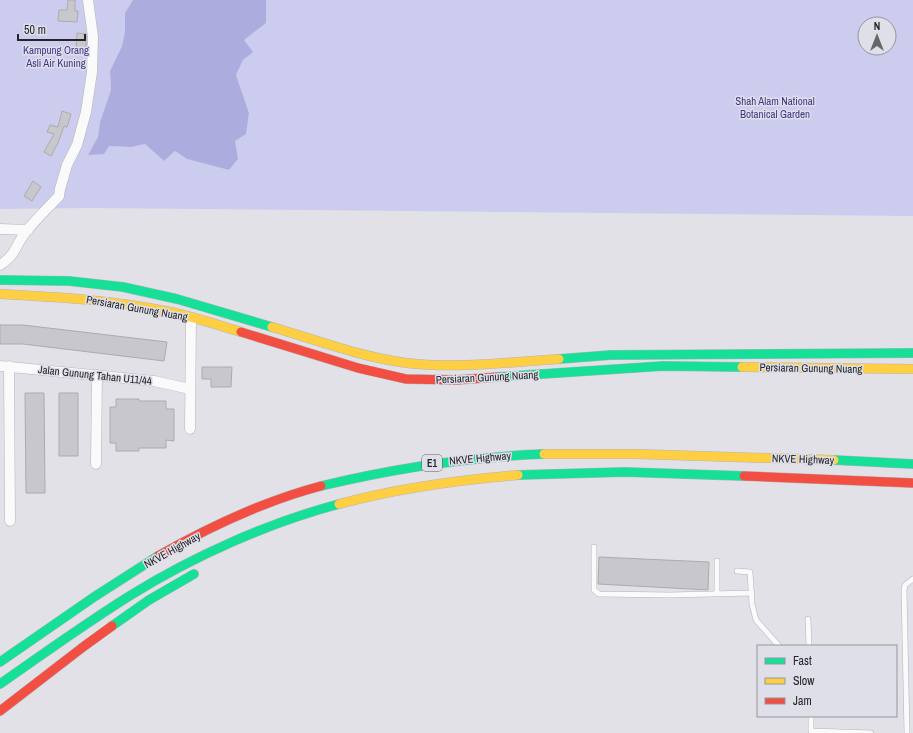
<svg xmlns="http://www.w3.org/2000/svg" width="913" height="733" viewBox="0 0 913 733" font-family="'Archivo Narrow',sans-serif">
<rect width="100%" height="100%" fill="#e1e1e7"/>
<path fill="#cce" fill-rule="evenodd" d="M0,0H133L125,13V32L122,46L110,71L111,90L100,122L98,137L109,146L131,147L145,144L164,161L175,151L187,159L229,170L238,159L234,141L246,134L249,113L236,75L243,60L252,52L244,40L266,23V0H913V216L89,208L0,209ZM865,24H889V48H865Z"/>
<path fill="#acacdf" d="M133,0H266V23L244,40L253,52L243,60L236,75L249,113L246,134L235,141L238,159L229,170L187,159L175,151L164,161L145,144L131,147L109,146L104,154L88,155L98,137L100,122L111,90L110,71L122,46L125,32V13Z"/>
<path fill="#c8c8cc" stroke="#ababaf" d="M68,0H75V11H78L77,22L58,21L59,10H67Z
M77,33L86,34V50H76Z
M62,111L71,114L67,127L64,126L58,143L51,156L44,152L54,134L47,132L50,125L58,127Z
M33,181L41,187L32,201L24,196Z
M0,325H23L167,342L164,361L23,344H0Z
M202,367H232L231,387H211V379H202Z
M25,393H44L45,493H26Z
M59,393H78V456H59Z
M116,399H139V401H166V409H174V441L166,440V448H139V451H116V443H110V407H116Z
M599,557L709,562L708,590L598,584Z"/>
<g fill="none" stroke-linecap="round" stroke-linejoin="round">
<defs>
<path id="lane" d="M594,547V590L599,594L670,595L752,593
M717,561V594
M737,571L750,572L752,604L756,620L779,646
M808,619L809,646
M811,716V731L871,733
M907,733L904,590L905,585L913,579"/>
<path id="street" d="M0,229L28,230
M0,265C16,255 15,246 25,233C35,220 48,208 59,196L60,189L67,165L77,145L86,112L92,72L93,37L88,0
M0,366L154,381L190,389
M9,366L10,521
M190,429L191,318
M96,464L97,375"/>
<path id="fast" d="M0,280L69,281L123,287L177,299L272,327
M559,359L611,355L913,353
M498,377L663,366L742,367
M834,460L913,464
M518,475L625,472L744,476
M321,486C395,468 468,457 544,454
M112,626L149,600L194,574
M0,662L94,597L158,556
M0,684C43,654 86,623 131,595C194,556 268,523 339,504"/>
<path id="slow" d="M0,294C57,297 114,300 171,312C194,317 218,325 241,332
M272,327C316,340 361,357 407,363C457,369 509,362 559,359
M742,367L913,369
M544,454H636L834,460
M339,504C398,488 457,480 518,475"/>
<path id="jam" d="M241,332L358,368L406,379L456,380L498,377
M744,476L913,483
M158,556C209,527 264,501 321,486
M0,711L83,647L112,626"/>
</defs>
<use href="#lane" stroke="#b4b4b9" stroke-width="6"/>
<use href="#street" stroke="#b4b4b9" stroke-width="11"/>
<use href="#fast" stroke="#b4b4b9" stroke-width="10"/>
<use href="#slow" stroke="#b4b4b9" stroke-width="10"/>
<use href="#jam" stroke="#b4b4b9" stroke-width="10"/>
<use href="#lane" stroke="#fafafb" stroke-width="5"/>
<use href="#street" stroke="#fafafb" stroke-width="10"/>
<use href="#fast" stroke="#16e098" stroke-width="9"/>
<use href="#slow" stroke="#ffcf43" stroke-width="9"/>
<use href="#jam" stroke="#f24e42" stroke-width="9"/>
</g>
<g text-anchor="middle" dominant-baseline="central" stroke-width="3" stroke-linejoin="round" paint-order="stroke">
<rect fill="#dfdfe9" stroke="#5d5d62" stroke-width="1" x="422" y="455" width="20" height="16" rx="3"/>
<g font-size="10" font-weight="bold" fill="#252528">
<text x="432" y="463">E1</text>
</g>
<g font-size="11" fill="#413789" stroke="#dfdfe9">
<text x="56" y="50">Kampung Orang<tspan x="56" dy="13">Asli Air Kuning</tspan></text>
<text x="775" y="101">Shah Alam National<tspan x="775" dy="13">Botanical Garden</tspan></text>
</g>
<g font-size="11" fill="#252528" stroke="#dfdfe9">
<text transform="translate(137 308) rotate(10)">Persiaran Gunung Nuang</text>
<text transform="translate(811 368) rotate(1)">Persiaran Gunung Nuang</text>
<text transform="translate(95 375) rotate(6)">Jalan Gunung Tahan U11/44</text>
<text transform="translate(487 377) rotate(-3)">Persiaran Gunung Nuang</text>
<text transform="translate(480 458) rotate(-5)">NKVE Highway</text>
<text transform="translate(803 459) rotate(2)">NKVE Highway</text>
<text transform="translate(172 550) rotate(-29)">NKVE Highway</text>
</g>
</g>
<rect x="757" y="645" width="140" height="72" fill="#dfdfe9" stroke="#95959c"/>
<rect x="765" y="658" width="20" height="6" fill="#16e098" stroke="#95959c"/>
<text x="793" y="665" font-size="12" fill="#252528">Fast</text>
<rect x="765" y="678" width="20" height="6" fill="#ffcf43" stroke="#95959c"/>
<text x="793" y="685" font-size="12" fill="#252528">Slow</text>
<rect x="765" y="698" width="20" height="6" fill="#f24e42" stroke="#95959c"/>
<text x="793" y="705" font-size="12" fill="#252528">Jam</text>
<g transform="translate(877 36)"><circle r="19" fill="#dfdfe9" stroke="#95959c"/>
<path d="M0-3L7 15L0 10L-7 15Z" fill="#67676b"/>
<text y="-6" font-size="11" font-weight="bold" text-anchor="middle" fill="#252528">N</text>
</g>
<path d="M18 34v6h67v-6" fill="none" stroke="#252528" stroke-width="2"/>
<text x="24" y="34" font-size="12" fill="#252528" stroke="#dfdfe9" stroke-width="3" paint-order="stroke">50 m</text>
</svg>
